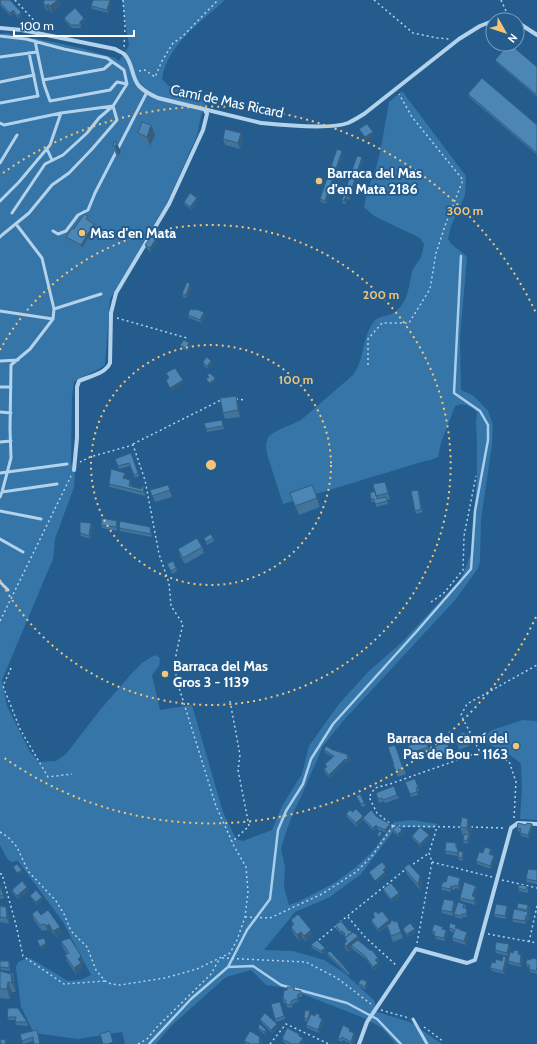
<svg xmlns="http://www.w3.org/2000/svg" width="537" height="1044" viewBox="0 0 537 1044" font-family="Cabin,sans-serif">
<rect width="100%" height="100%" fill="#245c8d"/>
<path fill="#3575a8" d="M122,0H225C201,22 167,45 162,79L169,86L184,91L210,97L201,116L197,136L165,207L143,243L110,299L105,365C95,373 83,375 74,382L72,397L71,463L75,472L74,487L55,539L53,559L2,680L7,706L30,752L39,762L56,761L66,754L100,710L132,673L143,662L155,655L160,658L159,666L152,675L160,710L192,705L223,812L236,839L243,841L272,830L282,806L302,774L309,746L339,704L368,672L402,642L461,579L471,554L477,478V443L476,423L477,412C470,406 464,402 455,406L441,443L438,457L431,460L425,461L283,504L267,454L266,444L268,437C278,428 290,426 301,420L353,375C364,361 362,341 371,326C377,314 387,318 396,311C408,302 409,285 412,272C413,267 418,263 420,259C422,255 423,249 424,244L420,238L374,216L364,207L368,188L375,171L380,153L389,102L402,91L466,176L465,195L451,226L448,239C452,247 461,250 467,257L460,338L461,390L474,396L488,411L493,425L492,444L481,520L480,561L478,568L456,599L343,721L323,746L301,797L293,813L285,835L281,849L285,867L284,887L289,905L298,902L336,882L356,867L372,852L394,822L411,820L438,824L434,828L406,827L395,829L361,874L330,897L295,912L264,950L293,951L324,960L343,972L374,1000L377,1012L410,1022L442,1044H396L382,1028L364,1018L287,988L266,985L251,970L226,977L171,1026L156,1044H125L122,1032L78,1039L34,1033L21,1007L16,968C17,960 23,960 30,958L68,981L80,980L91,975L63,922L18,861L11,862L6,857L0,845V34L5,33L58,43L84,49L115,58L119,61L129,46Z
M523,720L537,721V820L520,819L522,788L521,764C509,752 495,748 481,740L492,730Z"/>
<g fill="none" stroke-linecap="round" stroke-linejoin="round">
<path stroke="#a8ceec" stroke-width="2.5" d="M228,967L247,930L270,899L278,830L286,811L303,784L311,759L333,724L417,631L471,569L475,511L488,440V425L480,411L454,393L461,256
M149,1044L191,999L228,967L253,966L281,985L347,1003L377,1019L401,1044"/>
<path stroke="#b3d2eb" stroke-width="1.5" stroke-dasharray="2 3" stroke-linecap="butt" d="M15,0L40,27
M123,0L125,26L124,48
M374,0L413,33L437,38L449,39
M501,0L506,11
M139,71L145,70L155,77L162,61L173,43L182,37L218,0
M117,318L187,338
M368,365V339L382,323H409L430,289L436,253L446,223L463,180L412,117L399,94
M236,399L246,400
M133,444L221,400
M431,602L443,594L463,570L464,536L476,476
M0,621L71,476
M11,668L3,686L20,729L48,777L72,774
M230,701L240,755L238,770L249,826L232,842
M514,818L516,782L509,761L480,752L461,715L467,704L537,665
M393,826L377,813L369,797L375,788L390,784L480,752
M393,826L461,827
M471,827L505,828
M0,832L8,837L17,847L28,871L56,901L64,914L71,931L87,947L96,970L105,981L111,984L120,985L165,978L197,969L230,953L237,940L245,917L248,892L246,867L234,846L216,806L176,678V654L183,624L171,606L169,583L159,554L145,480L133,445L90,457L80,462
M432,862L492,877
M409,867L429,853
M0,874H2L16,925L23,956L64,984L105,981
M502,880L537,888
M245,917L270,918L322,894L356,872L372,856L393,826
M348,917L365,937L397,966
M340,922L406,869
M488,934L537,943
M319,940L336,926
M529,942L537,906
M417,943L432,862L429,853L437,827
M222,958L306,962L337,978L371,1004
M381,1010L409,1018
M424,1027L444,1042
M138,1044L147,1039L157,1027L211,974L220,958
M270,1044L286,1024L329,1044"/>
<path stroke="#b3d2eb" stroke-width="3" d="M0,36L26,39L64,49L107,58L124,70L127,84L113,106L99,118L87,133L63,155L45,164L12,213
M35,41L44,84L50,101L110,90L117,82L127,84
M0,57L37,52
M43,80L104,69L112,62
M0,82L34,75
M0,103L38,96L29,53
M0,123L4,125L61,113L113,106L117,120L92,149L69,173L52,185L29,213L2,235L0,237
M47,149L52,160
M0,163L17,135
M0,201L19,182L50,145L61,113
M53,231L58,234L66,231L78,215L88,210L95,193L147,92
M54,309L101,294
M0,311L53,319
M0,361L18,360
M0,387H11
M0,412L11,413
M0,442L11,441
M0,473L67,464
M2,492L57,484
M0,497L2,492L11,458L10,429L11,365L30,349L53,319L54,309L42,258L16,224
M0,511L41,519
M0,539L23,552
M0,582L8,590
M413,1019L427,1044"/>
<path stroke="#b3d2eb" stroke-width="4" d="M497,20L509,16L515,20
M517,22L537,35
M0,28L22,30L115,49C118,51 122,52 124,54C133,62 131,77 139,86C144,91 151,95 158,98L261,123C281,125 330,130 348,123C353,121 359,117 364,114L459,39L480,26L493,21
M74,470L77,438V387L79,381C90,376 105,374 110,363L111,313L116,293L169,204L203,130L207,114L205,110
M359,1044L367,1022L416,949L467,963L475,960L511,828L518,823L537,824"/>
</g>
<path fill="#41739b" d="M0,0L22,16L19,19L14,13L11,16L1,6L0,4Z
M45,0H59L61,5L52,13L50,10L48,12L45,8L43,2Z
M111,2L109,13L92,9L91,6Z
M64,18H84L85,21L81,25V28H72L65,21Z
M495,60L537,67V97L497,63Z
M468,94L537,125V155L469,97Z
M151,125L155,135L150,146L142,142L138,133Z
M241,133L243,140L240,149L225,145L223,139Z
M114,141L121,152L118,156L116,155L113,146Z
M343,154L326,204L321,202L320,199Z
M363,160L350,200L347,199L346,204H343L342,200Z
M197,198L198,201L192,210L185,205L184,202Z
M88,216L89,219L88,220L94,224L95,227L82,248L67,240L66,237Z
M156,239L157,242L151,252L146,248L145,245Z
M192,287L187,298L183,297L182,294Z
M188,315H205L202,323L189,318Z
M180,345L191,346L187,351L182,348Z
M211,361L212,364L208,369L204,366L203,362Z
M236,396L238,402L240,417L225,419L223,413Z
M222,420L224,429L207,432L206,429Z
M131,453L139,476L135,478L130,466L119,469L115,459Z
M125,473L126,476L125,479L130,480L131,483V486L141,489L143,485L145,496L110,487L109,484Z
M168,485L172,497L155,502L150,490Z
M312,485L320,507L299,515L290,493Z
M388,488L390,499L387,500L388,504L376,507L375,502H372L371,499Z
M418,490L419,493L423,512L416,514L415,511Z
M91,523L93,526L90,539L81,536L80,533Z
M118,524L117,531L102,528L101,525Z
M119,528L151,530L152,537L120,531Z
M204,538H213L214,541L207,545Z
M202,547L204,553L185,564L180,556L178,549Z
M167,564L176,568L177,571L172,574Z
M465,734L472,740L473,744L459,750L455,739Z
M425,740L429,749L447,742L451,755L432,761L429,750L411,756L408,746Z
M395,745L406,774L398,777L393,765H394Z
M324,750H333L350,759H349L350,761L347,763L346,762L330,778L325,773L324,769L326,768L325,764L333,757L325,753Z
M415,779L419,791H417L418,795L411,797L405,782Z
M376,793L397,795L399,798L385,803L384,801L379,803Z
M356,796L364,802L365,806L362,807Z
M353,812L363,816L364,817H377L391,827L386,833L380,830L379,831L377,828L374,831L363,820L357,827L347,817L346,814Z
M532,824L533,827L529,838L521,836L520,832L518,831L517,828Z
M460,827L472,828L470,837H469L470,838L468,844L464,843L463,840L464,836H463Z
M393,830H402L403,833L399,837L394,833Z
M429,835L430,838L421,847L413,839L412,836Z
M456,843L457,846V849L459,853L464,855L463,861L459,860L458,856L446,854L445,851Z
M491,849L492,852L491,854L495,859L491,869L477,864L476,861L483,853Z
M404,868L420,876L422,882L420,890L407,874Z
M537,870V884L527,882L526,879Z
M461,881L459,889L455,888V890L452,889L451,892L442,890L441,887L446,882Z
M0,885L4,898L0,899Z
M476,886L477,889L474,896L475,897L477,901L475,905L461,901L460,898Z
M527,886L528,890V893L519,891L518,888Z
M383,889L400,896L392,902L384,892Z
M12,890H29L18,899L13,893Z
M30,896L42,897L43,900L37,905L32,899Z
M456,904L453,916L442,913L441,910Z
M464,904L466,907L465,909H467L468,912L467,917H463L462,919L455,917L454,914Z
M528,905L530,908L529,913L530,915L529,920L527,919L526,924L513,922L512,919L517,910V908Z
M0,906L6,907L8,913L9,924L0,922Z
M507,906L508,910L506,919L495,917L494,914Z
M32,914L41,915L62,933L56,938L51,930L48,932L47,930L42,931L34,920Z
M373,914H378L390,923L389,924L397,921L403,938L393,942L387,926L379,932L372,923L371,920L374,918Z
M291,920L313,936L306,942L303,938L299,941L293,933L291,927L293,925Z
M335,925L352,932L358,936L359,941L378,958L379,961L377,962L379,966L374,970L366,959L352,949L348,952L346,950L344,944L346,942L344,935L343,934L342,935L336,929Z
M449,928H457L460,929L461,930L468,935L466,945L453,941L452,938L454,933L450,931Z
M403,929H415L416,932L408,937L404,932Z
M444,930H446L447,933L445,941L436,939L435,935L433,934L432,931Z
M61,941L83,962L81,964L83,969L76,974L67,961L65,955L67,954L63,948Z
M311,945L326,951L323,954L312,948Z
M510,947L508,956L496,953L495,950Z
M327,953L348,971L350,974L348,975L328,956Z
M520,954L521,955L523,958L521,967L509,964L508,961Z
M506,957L507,960L504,974L492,971L490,968L495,963L502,961Z
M537,959V974L530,972L529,969V967H527L526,964L531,960Z
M9,961L10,964V971L1,970L0,967Z
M0,971L8,973H13L14,976V982L16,992H12L10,999L0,998Z
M358,983L368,985L366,990L359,986Z
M294,987L295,990L301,991L302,994V997H299L298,1003L295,1002L294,1004H292V1008L287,1007L286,1004L284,1003L283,1000L287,990Z
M281,1005L285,1019L276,1022L275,1019Z
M18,1008L27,1022L28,1026L16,1025L15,1022L16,1020H9L7,1017Z
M311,1014L321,1018L322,1019L324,1022L319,1033L307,1028L306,1025L308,1022L305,1021L304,1018Z
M260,1019L278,1027L272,1033L261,1022Z
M258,1027L266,1030L267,1033L265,1035L259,1030Z
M350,1029V1031L354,1033L356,1036L353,1044H351L343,1040L342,1042L339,1041L338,1038Z
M37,1030L38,1034L33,1041L23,1044L20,1034Z
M300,1036L304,1041L302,1044H287L283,1042L282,1039Z
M260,1037L262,1040L261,1041L262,1044H246L244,1041Z"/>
<path fill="#355e7e" d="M58,0H59L61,5L52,13L50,6Z
M110,0H111V2L109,13L107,10Z
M48,4L50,10L48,12L46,6Z
M13,10L14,13L11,16L10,13Z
M21,12L22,16L19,19L18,16Z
M84,18L85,21L81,25V28L80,22Z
M151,125L155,135L150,146L147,137Z
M373,132L374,136L366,141L365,137Z
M241,133L243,140L240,149L238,143Z
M117,143L121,152L118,156L115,147Z
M342,151L343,154L326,204L325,201Z
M362,157L363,160L350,200L349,197Z
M346,196L347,199L346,204L344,201Z
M197,198L198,201L192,210L190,207Z
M94,224L95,227L82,248L81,245Z
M156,239L157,242L151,252L150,248Z
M190,284L192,287L187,298L186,295Z
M204,312L205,315L202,323L200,320Z
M189,343L191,346L187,351L186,348Z
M211,361L212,364L208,369L207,366Z
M215,378L216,381L215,383L210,386L209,383Z
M183,380L184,383L172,391L170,388Z
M236,396L238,402L240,417L238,410Z
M125,473L126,476L124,481L123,478Z
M130,480L131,483L130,489L129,486Z
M385,482L388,488L390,499L388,493Z
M418,490L419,493L423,512L421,509Z
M117,521L118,524L117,531L116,527Z
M91,523L93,526L90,539L89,536Z
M349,755L350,759H349L350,761L347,763L346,760L347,756Z
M345,759L346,762L330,778L329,775Z
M363,816L364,819L363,818V820L357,827L356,823Z
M468,819L472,828L470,837L467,828Z
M390,824L391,827L386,833L385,830Z
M532,824L533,827L529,838L528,835Z
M376,825L377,828L374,831L373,828Z
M402,830L403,833L399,837L398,834Z
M382,833L383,836L380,840L379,837Z
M429,835L430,838L421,847L420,844Z
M469,835L470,838L468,844L467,841Z
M491,849L492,852L490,857L489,854Z
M463,852L464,855L463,861L462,858Z
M494,856L495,859L491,869L490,866Z
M386,867L387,870L385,873L386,875L376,884L375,881L383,870Z
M22,870L23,873L18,876L17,873Z
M420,876L422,882L420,890L418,884Z
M460,878L461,881L459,889L458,886Z
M451,886L452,889L451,892L450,889Z
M476,886L477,889L474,899L472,896Z
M27,887L29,890L18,899L17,896Z
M399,893L400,896L392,902L391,899Z
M42,897L43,900L37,905L36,902Z
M475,897L477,901L475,905L474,901Z
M454,901L456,904L453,916L452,912Z
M528,905L530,908L529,913L530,915L529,920L527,916L528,913L527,910Z
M507,906L508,910L506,919L505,916Z
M6,907L8,913L9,924L7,918Z
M467,909L468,912L467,917L466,914Z
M526,916L527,919L526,924L525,921Z
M389,920L390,923L379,932L378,929Z
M49,924L51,930L48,932L46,926Z
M60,927L62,933L56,938L53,931Z
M415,929L416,932L408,937L407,934Z
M311,930L313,936L306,942L304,936Z
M446,930L447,933L445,941L444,938Z
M342,931L343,934L342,935L341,932Z
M301,932L303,938L299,941L297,935Z
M467,932L468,935L466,945L464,941Z
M358,936L360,943L351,945L352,949L348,952L346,946Z
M46,943L47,946L42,950L40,947Z
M509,944L510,947L508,956L507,953Z
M325,948L326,951L323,954L321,951Z
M521,955L523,958L521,967L520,964Z
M81,956L83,962L81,964L83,969L76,974L74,968L78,959Z
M506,957L507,960L504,974L503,971Z
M378,958L379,961L377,963L375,960Z
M378,963L379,966L374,970L373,967Z
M11,974L14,983L16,992L12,983Z
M8,982L12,992L10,999L7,989Z
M367,982L368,985L366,990L365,987Z
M298,994L299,997L298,1003L297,1000Z
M310,1011L311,1014L309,1022L308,1019Z
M322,1019L324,1022L319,1033L318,1030Z
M277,1024L278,1027L272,1033L271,1030Z
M266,1030L267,1033L265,1035L264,1032Z
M354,1033L356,1036L353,1044H352L351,1042Z
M260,1037L262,1040L261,1041L262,1044H259V1040Z
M303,1038L304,1041L302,1044H299Z"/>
<path fill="#4c86b4" stroke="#355e7e" d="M0,0H10L21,12L18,16L13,10L10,13L0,3L1,2Z
M45,0H58L50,6L48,4L46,6L43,2Z
M93,0H110L107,10L91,6Z
M75,8L84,18L80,22V25H71L64,18Z
M509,44H510L537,67V95L495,60Z
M482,78L537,125V153L468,94Z
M142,122L151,125L147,137L138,133Z
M367,124L373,132L365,137L359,129Z
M225,129L241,133L238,143L223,139Z
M114,141L117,143L115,147L113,146Z
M337,149L342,151L325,201L320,199Z
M357,156L362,157L349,197L346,196L344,201L342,200Z
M190,193L197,198L190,207L184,202Z
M84,214L88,216L86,219L94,224L81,245L66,237L72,228L74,229Z
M151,236L156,239L150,248L145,245Z
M187,282L190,284L186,295L182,294Z
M190,309L195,310V309L204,312L200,320L188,315Z
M184,340L189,343L186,348L180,345Z
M207,357L211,361L207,366L203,362Z
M175,368L183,380L170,388L166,380L169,378L166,373Z
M210,373L215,378L214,380L209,383L206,379L209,377L207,375Z
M236,396L238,410L223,413L220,398Z
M222,420L223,426L206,429L204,423Z
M131,453L138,473L134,475L129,463L118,466L115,459Z
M111,469L125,473L123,478L130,480L129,486L141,489L143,485L144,492L109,484Z
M385,482L388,493L376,496L373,484Z
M168,485L170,490L152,496L150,490Z
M312,485L317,498L295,506L290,493Z
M418,490L421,509L415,511L411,491Z
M375,491L377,499L386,497L387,501L375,504L374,499H371L370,493Z
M102,518L117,521L116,527L101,525Z
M120,521L150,527L151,534L119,528Z
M80,522L91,523L89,536L80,533Z
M211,534L213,538L206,542L204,538Z
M197,538L202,547L183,558L178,549Z
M173,561L176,568L171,571L167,564Z
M464,732L465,734L468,733L472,740L458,746L455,739L458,738L457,735Z
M425,740L428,747L410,753L408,746Z
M447,742L450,752L431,758L428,749Z
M395,745L403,768L396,771L393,765H394L388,747Z
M326,746L333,750L349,755L347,756L348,758L346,760L345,759L329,775L324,769L327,767L325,764L334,756L324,750Z
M415,779L418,787L416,788L417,792L410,794L405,782Z
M394,786L397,795L383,800L382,798L378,799L376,793Z
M360,794L364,802L361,804L356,796Z
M356,809L363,816L356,823L346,814L350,810L353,812Z
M371,810L377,817L390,824L385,830L379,827L378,828L376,825L373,828L363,818Z
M462,817L468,819L467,828L460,827Z
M518,823L526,825L527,823L532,824L528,835L520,833L521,829L517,828Z
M398,825L402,830L398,834L393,830Z
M420,827L429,835L420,844L412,836Z
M380,831L382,833L379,837L377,835Z
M464,834L469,835L467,841L463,840Z
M446,842L456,843V847L458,850V853L445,851Z
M485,847L491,849L489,854L494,856L490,866L476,861L479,852L483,853Z
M459,851L463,852L462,858L458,857Z
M382,862L386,867L383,870L385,872L375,881L369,872Z
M17,864L22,870L17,873L13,867Z
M409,864L420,876L418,884L404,868Z
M528,869L537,870V881L526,879Z
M448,875L460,878L458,886L454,885V887L451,886L450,889L441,887L443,882H446Z
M22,881L27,887L17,896L12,890Z
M464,882L476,886L472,896L475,897L474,901L460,898Z
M391,883L399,893L391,899L383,889Z
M0,885L3,895L0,896Z
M519,885L527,886L526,890L518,888Z
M36,890L42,897L36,902L30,896Z
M444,899L454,901L452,912L441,910Z
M458,902L464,904L463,908L467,909L466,914H462L461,916L454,914Z
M518,903L528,905L527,910L517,908Z
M496,904L507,906L505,916L494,914Z
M0,906L6,907L7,918L0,917Z
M514,909L528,912L527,916H526L525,921L512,919Z
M37,910L41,915L48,910L60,927L53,931L49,924L46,926L45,924L40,925L32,914Z
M376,911L378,914L382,911L389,920L378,929L371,920L375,917L373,914Z
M298,914L311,930L304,936L301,932L297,935L291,927L294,924L291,920Z
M393,920L394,922L397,921L401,932L391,936L387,925L391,923L390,921Z
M341,921L349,931L350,930L352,932L346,937L344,935L345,934L342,931L341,932L335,925Z
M410,923L415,929L407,934L403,929Z
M450,923L456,925L455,928L460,929V930L467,932L464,941L452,938L455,930L449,928Z
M434,924L443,927L442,929L446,930L444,938L434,936L435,932L432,931Z
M353,932L358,936L346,946L344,944L347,941L345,938Z
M44,938L46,943L40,947L37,940Z
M70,938L81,956L78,959L81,963L74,968L65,955L69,953L61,941Z
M317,940L325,948L321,951L311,945Z
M358,940L371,951L372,950L378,958L375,960L378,963L373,967L365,956L351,945Z
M496,942L509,944L507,953L495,950Z
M514,950L519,951L518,954L521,955L520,964L508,961L510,952L513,953Z
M330,951L348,971L347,972L327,953Z
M503,956L506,957L503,971L490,968L492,962L495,963L496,959L502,961Z
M531,958L537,959V967L536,971L529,969L530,965L526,964L527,959L531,960Z
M0,961H9V968L0,967Z
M0,971L11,974L12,983L8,982L7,989H0Z
M8,973H13V979L11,974Z
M362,979L367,982L365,987L358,983Z
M287,987H294V990L301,991V994H298L297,1000L294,999L293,1001H291V1005L286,1004V1000H283L284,990H287Z
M280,1002L284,1016L275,1019L271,1004Z
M8,1008H18L27,1022H15L16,1017H7Z
M305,1010L310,1011L308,1019L304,1018Z
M265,1013L277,1024L271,1030L260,1019Z
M316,1013L320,1015L319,1017L322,1019L318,1030L306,1025L311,1014L315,1016Z
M260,1024L266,1030L264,1032L258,1027Z
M343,1025L350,1029L349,1031L354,1033L351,1042L342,1037L341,1039L338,1038Z
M287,1028L299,1034V1036L303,1038L299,1044H292L282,1039Z
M37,1030L40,1044H34L33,1037L22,1041L20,1034Z
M110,1031L113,1042L108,1044H103L100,1034Z
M250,1031L260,1037L259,1040L260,1041L259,1044H248L249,1043L244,1041Z
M5,1039L6,1044H1L0,1040Z"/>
<g fill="none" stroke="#f5c477" stroke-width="2" stroke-dasharray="2 4">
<circle cx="211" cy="465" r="120"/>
<path d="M0 350A240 240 0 1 1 0 580"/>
<path d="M536 617A359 359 0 0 1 3 757M3 173A359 359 0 0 1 536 313"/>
</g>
<g fill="#f5c477" stroke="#245c8d" stroke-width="1.5">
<circle cx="319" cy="181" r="4"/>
<circle cx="82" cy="233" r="4"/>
<circle cx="165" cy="674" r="4"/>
<circle cx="516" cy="746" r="4"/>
</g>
<g text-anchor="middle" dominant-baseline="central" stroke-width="4" stroke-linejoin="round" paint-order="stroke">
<g font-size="14" fill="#fff" stroke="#245c8d">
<text transform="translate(227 101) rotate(12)">Camí de Mas Ricard</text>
</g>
<g font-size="14" font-weight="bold" fill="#fff" stroke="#245c8d" text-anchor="start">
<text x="327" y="173">Barraca del Mas<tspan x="327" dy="16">d'en Mata 2186</tspan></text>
<text x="90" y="233">Mas d'en Mata</text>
<text x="173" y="666">Barraca del Mas<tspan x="173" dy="16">Gros 3 - 1139</tspan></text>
<text x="508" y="738" text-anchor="end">Barraca del camí del<tspan x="508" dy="16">Pas de Bou - 1163</tspan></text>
</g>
</g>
<circle cx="211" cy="465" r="6" fill="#f5c477" stroke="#245c8d" stroke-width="2"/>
<g font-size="12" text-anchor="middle" font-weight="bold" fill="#f5c477" stroke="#245c8d" stroke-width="4" stroke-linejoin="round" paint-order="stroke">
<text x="465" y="215">300 m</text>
<text x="381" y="299">200 m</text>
<text x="296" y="384">100 m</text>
</g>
<g transform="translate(505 32) rotate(129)"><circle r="19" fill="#245c8d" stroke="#7c9dbb"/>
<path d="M0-3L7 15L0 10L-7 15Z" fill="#f5c477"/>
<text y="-6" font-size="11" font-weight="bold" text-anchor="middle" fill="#ffffff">N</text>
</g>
<path d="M14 30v6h120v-6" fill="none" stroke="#ffffff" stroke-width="2"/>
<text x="20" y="30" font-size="12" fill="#ffffff" stroke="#245c8d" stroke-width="3" paint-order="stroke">100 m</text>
</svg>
